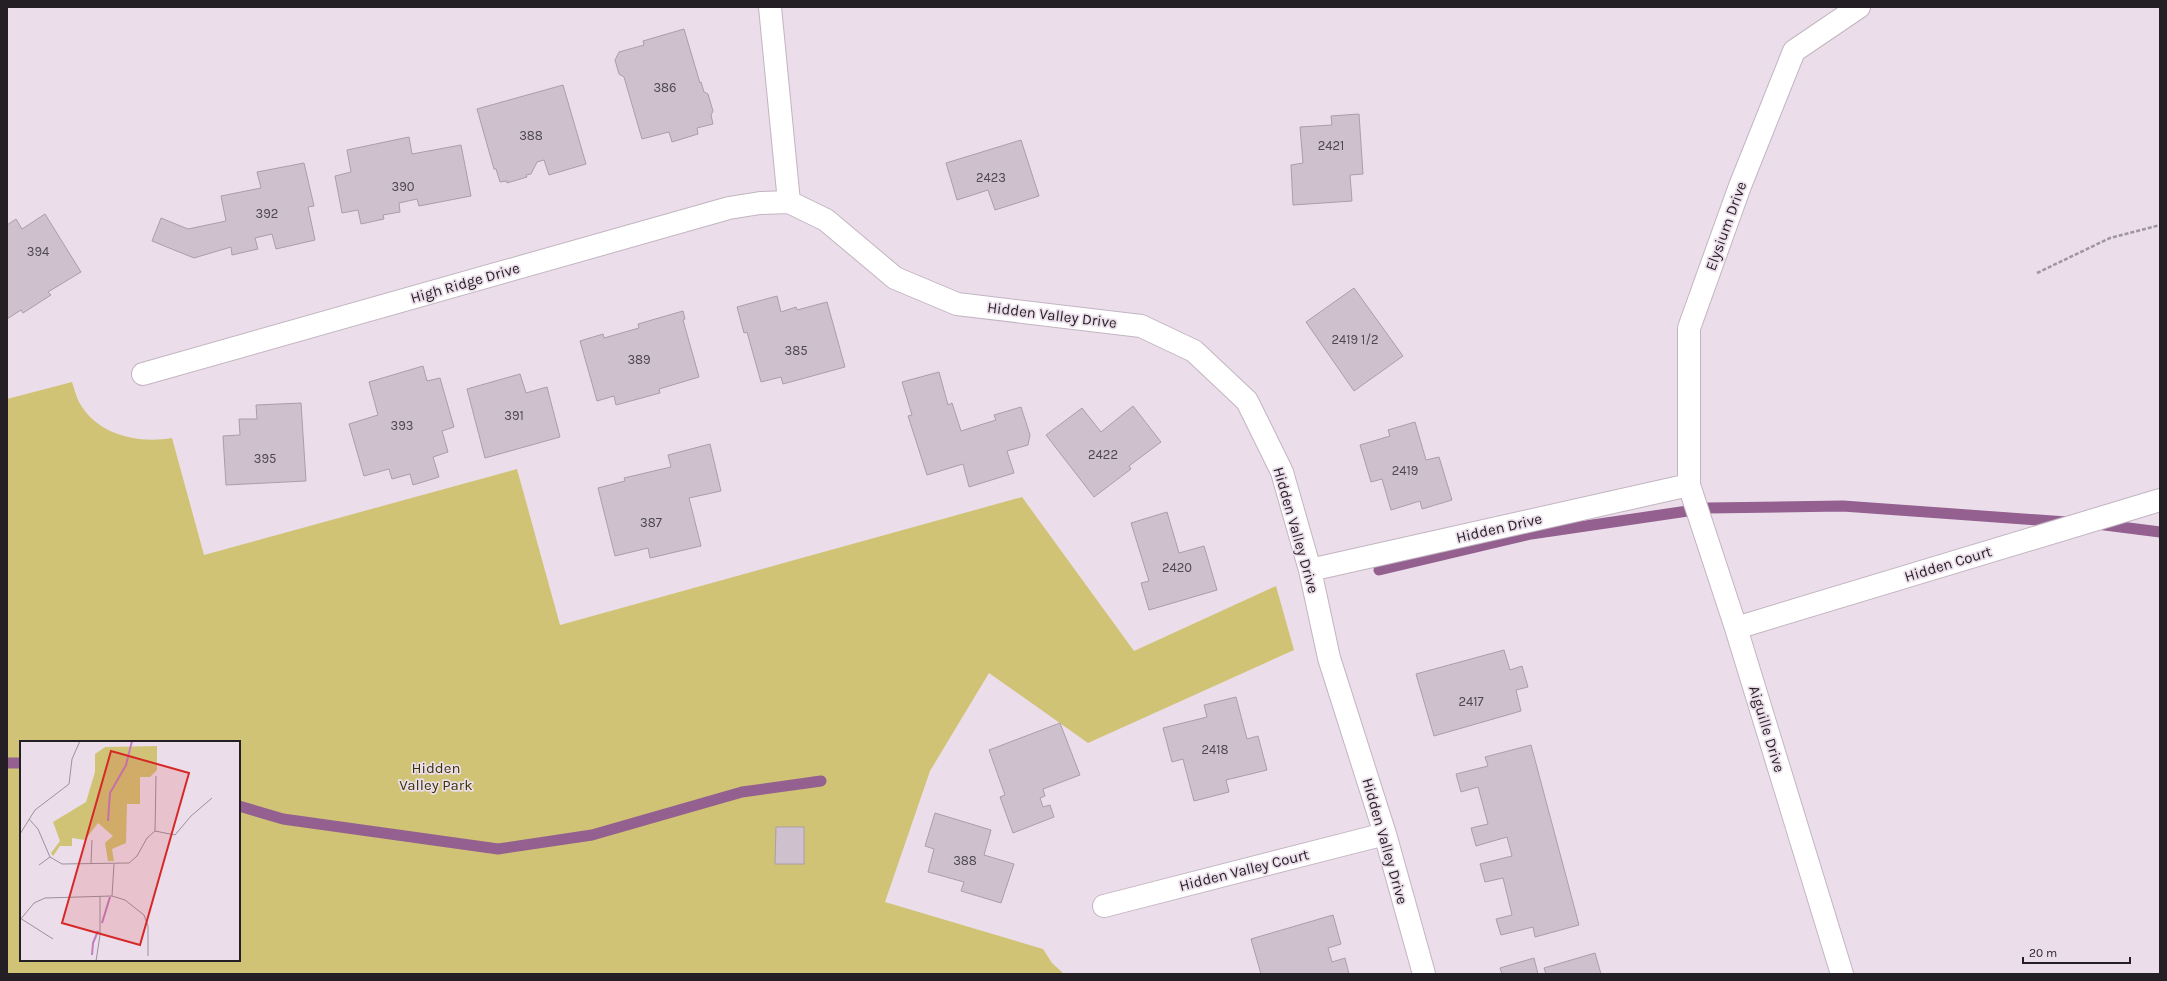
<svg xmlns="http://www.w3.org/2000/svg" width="2167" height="981" viewBox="0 0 2167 981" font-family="Karla,sans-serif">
<rect width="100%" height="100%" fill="#ebdeea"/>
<path fill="#d0c375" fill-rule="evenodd" d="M72,382C74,388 76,396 79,402C97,435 138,444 172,438L204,555L517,469L560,625L1022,497L1134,651L1276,586L1294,650L1088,743L989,673L930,771L885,902L1043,949L1052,963L1064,974H7V399ZM21,742H239V960H21Z"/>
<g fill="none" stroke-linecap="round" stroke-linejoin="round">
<path stroke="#936090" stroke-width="11" d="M2097,524L2160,532
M1379,570L1531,534L1708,508L1843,506L2066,522
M7,763H21
M239,806L283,819L498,849L592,835L742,792L821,781"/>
</g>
<path fill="#cec1cd" stroke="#ab9eaa" d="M684,29L700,83L701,82L704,92L708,94L713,111L711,115L713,124L697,128L698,134L672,142L669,132L642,139L624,77L619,74L615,60L619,52L644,45L643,41Z
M563,85L586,164L549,175L544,160L537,162L531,174L526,175L527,177L507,183V181L500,182L496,169H494L477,109Z
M1359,114L1363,174L1350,175L1352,201L1293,205L1291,165L1303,163L1300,127L1332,125L1331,116Z
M409,137L412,154L461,145L471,196L419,206L417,199L399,203L400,212L383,215L384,219L361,224L358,210L342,213L335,176L351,172L347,150Z
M1021,140L1039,196L995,210L988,190L957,200L946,163Z
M304,163L314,206L308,207L315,240L276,249L272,234L255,238L258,249L232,255L231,247L194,258L152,241L161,218L188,229L226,221L221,196L261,188L257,172Z
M45,214L81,272L48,292L51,295L23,313L21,310L7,319V225L16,219L22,229Z
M1354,288L1403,356L1354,391L1306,322Z
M777,296L781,312L796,307L797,310L827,302L845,367L783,384L781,377L761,382L747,332L744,333L737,307Z
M683,311L685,319L683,320L699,377L659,389L660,393L616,405L614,396L597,401L580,341L603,334L604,338L639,328L638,324Z
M423,366L427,381L440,378L454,427L442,431L448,452L433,457L439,477L413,485L410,474L392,479L389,469L364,476L349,424L378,415L369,382Z
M939,372L948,405L952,403L961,431L996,420L994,415L1021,407L1030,435L1028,445L1007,451L1014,473L969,487L963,464L927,475L908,416L912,415L902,382Z
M520,374L526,393L547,387L560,437L485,458L467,389Z
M301,403L306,481L226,485L223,436L240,435L239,419H257L256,405Z
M1133,406L1161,442L1129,466L1131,469L1094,497L1046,435L1082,408L1101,432Z
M1415,422L1426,460L1439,457L1452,500L1422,509L1420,501L1391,510L1382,479L1371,482L1360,445L1390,436L1388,430Z
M710,444L721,491L689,498L701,546L650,558L648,548L615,556L598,488L625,481L624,478L671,467L668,455Z
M1167,512L1179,553L1204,546L1217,590L1149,610L1141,583L1149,581L1131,523Z
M1504,650L1510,670L1522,666L1528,687L1516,690L1521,711L1434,736L1416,674Z
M1236,697L1247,739L1258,736L1267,770L1226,780L1229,792L1194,801L1183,759L1172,762L1163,728L1207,717L1204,705Z
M1060,723L1080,775L1043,789L1045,796L1040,798L1043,807L1050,805L1054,817L1013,833L1000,797L1005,795L989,750Z
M1531,745L1579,925L1535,937L1533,927L1501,935L1496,919L1512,915L1503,878L1485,882L1480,864L1512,856L1507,837L1476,846L1471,828L1488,824L1478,787L1461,792L1456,774L1488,766L1485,757Z
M935,813L991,830L984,855L1014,864L1001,903L961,891L964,882L928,872L934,849L925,846Z
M776,827H804V864H775Z
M1333,915L1341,944L1328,948L1332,962L1345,958L1349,974H1261L1251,939Z
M1595,953L1601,974H1546L1544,968Z
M1534,958L1538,974H1502L1500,968Z"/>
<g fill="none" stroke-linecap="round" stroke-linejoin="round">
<defs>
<path id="street" d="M770,7L789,202
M143,374L729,208L760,203L789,202L826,220L895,278L957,304L1141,326L1194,351L1247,401L1282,472L1310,570L1329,658L1385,834L1424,974
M1310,570L1689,485
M1736,628L2160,500
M1104,906L1385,834
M1842,974L1736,628L1689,485V328L1740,186L1794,51L1859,7"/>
</defs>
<use href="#street" stroke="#c2b5c1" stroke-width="24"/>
<path stroke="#a0969f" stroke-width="2.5" stroke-dasharray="4 2" stroke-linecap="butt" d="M2037,273L2110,238L2160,225"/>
<use href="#street" stroke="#fff" stroke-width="22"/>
</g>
<g text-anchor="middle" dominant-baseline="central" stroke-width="3.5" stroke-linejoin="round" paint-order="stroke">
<g font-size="13" fill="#4e484e">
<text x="665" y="87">386</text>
<text x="531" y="135">388</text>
<text x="1331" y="145">2421</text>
<text x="991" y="177">2423</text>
<text x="403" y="186">390</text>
<text x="267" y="213">392</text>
<text x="38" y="251">394</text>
<text x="1355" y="339">2419 1/2</text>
<text x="796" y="350">385</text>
<text x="639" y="359">389</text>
<text x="514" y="415">391</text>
<text x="402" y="425">393</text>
<text x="1103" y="454">2422</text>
<text x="265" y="458">395</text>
<text x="1405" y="470">2419</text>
<text x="651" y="522">387</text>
<text x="1177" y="567">2420</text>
<text x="1471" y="701">2417</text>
<text x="1215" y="749">2418</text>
<text x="965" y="860">388</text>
</g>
<g font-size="15" fill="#241f24" stroke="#ebdeea">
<text transform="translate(1726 226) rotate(-70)">Elysium Drive</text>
<text transform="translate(465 283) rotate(-16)">High Ridge Drive</text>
<text transform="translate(1052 315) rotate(7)">Hidden Valley Drive</text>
<text transform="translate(1499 528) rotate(-13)">Hidden Drive</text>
<text transform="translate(1296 530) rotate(74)">Hidden Valley Drive</text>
<text transform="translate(1948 564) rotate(-17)">Hidden Court</text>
<text transform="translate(1767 729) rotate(73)">Aiguille Drive</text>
<text transform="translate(1385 841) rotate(74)">Hidden Valley Drive</text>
<text transform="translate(1244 870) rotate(-14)">Hidden Valley Court</text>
</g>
<g font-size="15" fill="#3a3306" stroke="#ebdeea">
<text x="436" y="768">Hidden<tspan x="436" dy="17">Valley Park</tspan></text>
</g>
</g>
<g transform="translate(20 741)">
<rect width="220" height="220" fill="#ebdeea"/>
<path d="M137,5V29L130,36H120V63H107L106,102L92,108L94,120H88L85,102L93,95L78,82L65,99L52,97V105H40L33,115L31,112L40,100L33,81L66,61L75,31V13L85,6Z" fill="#d0c375"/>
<path fill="none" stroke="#c37cbf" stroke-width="2" d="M88,80L90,52L106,24L112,0M82,182L90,156M72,214L73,202L78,190"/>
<path fill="none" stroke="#9b929b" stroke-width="1" d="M9,78L18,88L30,116L42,123L109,122L117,115L127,97L135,90M135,90L155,94L171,75L192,57M135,90L136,35M0,93L15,69L49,43L52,18L60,0M71,123L72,99M19,124L30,116M92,155L94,123M0,177L33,198M0,179L14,162L25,157L92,155L105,159L124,174L128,185V215M76,220L80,194V156"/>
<path fill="#d62828" fill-opacity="0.15" stroke="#d62828" stroke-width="2" d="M91,10L169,32L120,204L42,182Z"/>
<rect width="220" height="220" fill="none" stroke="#241f24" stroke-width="2"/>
</g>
<rect width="2167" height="981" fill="none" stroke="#241f24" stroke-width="16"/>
<path d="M2023 957v6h107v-6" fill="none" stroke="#241f24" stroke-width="2"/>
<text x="2029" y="957" font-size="12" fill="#241f24" stroke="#ebdeea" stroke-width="3" paint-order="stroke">20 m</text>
</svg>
